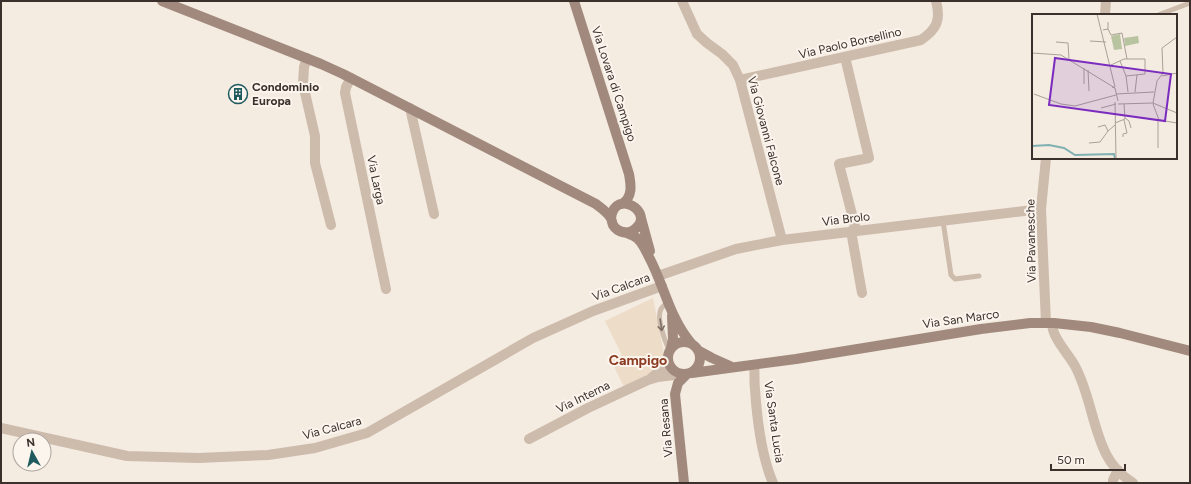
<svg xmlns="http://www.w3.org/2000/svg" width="1191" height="484" viewBox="0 0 1191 484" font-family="Figtree,sans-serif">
<rect width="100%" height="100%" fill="#f4ebe1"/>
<path fill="#ecdcc8" d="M653,298L664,354L662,363L656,370L624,387L611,360L622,355L605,321Z"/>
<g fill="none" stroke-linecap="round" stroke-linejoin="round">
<path stroke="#cdbbac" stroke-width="5" d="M1158,15L1190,3
M943,221L951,275L955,279L979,276
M667,302C666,304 662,307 661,309C656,318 665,341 669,350"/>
<path stroke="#cdbbac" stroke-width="10" d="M682,1L697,34L707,43L722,54L733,65L740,80L782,240
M1105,15L1106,1
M845,57L869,158L839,164L856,230
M307,58L304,67L303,84L315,136V163L331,225
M351,78L346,87L345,93L386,289
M740,80L921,40C937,29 941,20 936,1
M410,108L434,214
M851,231L862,293
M658,276L736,249L782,240L1041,209
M1046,323L1041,209L1046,158
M1052,323C1052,338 1068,353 1075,366C1090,394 1092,426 1106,454C1112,466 1122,476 1133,483
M754,365C755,373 754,381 755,389C757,420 761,455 773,483
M651,378L662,369L668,359
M1,428L127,456L198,458L268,455L315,448L367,433L533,338L593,311L662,286
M529,439L588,408L648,380L658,377L682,374
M1113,483V480L1118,470"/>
<path stroke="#a18a7d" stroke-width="10" d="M162,1L321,64L343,74L596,204C601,208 607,212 610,217C612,219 612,223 613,225C618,233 628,235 635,229C656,213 615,187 611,218
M574,1L629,174C631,185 633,197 622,204
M641,218L650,251
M624,232C629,234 634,235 638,239C643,244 646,251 649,257C664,285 670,319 691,343
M668 358a16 16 0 1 1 32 0a16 16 0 1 1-32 0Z
M671,348L673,339L672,316
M699,351L712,358L730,366
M692,373L796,359L981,329L1030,323H1054L1091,327L1120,333L1190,351
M684,483L675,394L678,383L687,374"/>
</g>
<defs><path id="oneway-shaft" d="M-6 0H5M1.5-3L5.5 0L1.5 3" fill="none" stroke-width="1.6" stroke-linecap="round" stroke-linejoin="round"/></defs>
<use stroke="#7d6f65" href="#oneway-shaft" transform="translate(661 325) rotate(82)"/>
<defs>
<symbol id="building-ring" viewBox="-11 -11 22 22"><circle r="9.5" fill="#fbf5ee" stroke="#1f5a5e" stroke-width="1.5"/><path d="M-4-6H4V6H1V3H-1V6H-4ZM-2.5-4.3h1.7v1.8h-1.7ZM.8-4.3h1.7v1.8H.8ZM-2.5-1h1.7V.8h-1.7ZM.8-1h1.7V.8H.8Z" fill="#1f5a5e"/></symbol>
</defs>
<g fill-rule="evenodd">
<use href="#building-ring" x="227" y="83" width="22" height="22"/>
</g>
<g text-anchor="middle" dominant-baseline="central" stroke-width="4" stroke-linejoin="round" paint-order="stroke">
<g font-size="12" fill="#3b302b" stroke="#fbf5ee">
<text transform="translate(850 43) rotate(-13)">Via Paolo Borsellino</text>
<text transform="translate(614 84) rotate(72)">Via Lovara di Campigo</text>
<text transform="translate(766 131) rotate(75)">Via Giovanni Falcone</text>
<text transform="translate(376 180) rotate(78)">Via Larga</text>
<text transform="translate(846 219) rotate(-7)">Via Brolo</text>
<text transform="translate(1031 241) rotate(-91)">Via Pavanesche</text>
<text transform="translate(621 287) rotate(-20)">Via Calcara</text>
<text transform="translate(961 319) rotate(-8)">Via San Marco</text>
<text transform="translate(583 397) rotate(-26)">Via Interna</text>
<text transform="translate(774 422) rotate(82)">Via Santa Lucia</text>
<text transform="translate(332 428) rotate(-15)">Via Calcara</text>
<text transform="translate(666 428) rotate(-95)">Via Resana</text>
</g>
<g font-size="12" font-weight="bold" fill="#3b302b" stroke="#fbf5ee" text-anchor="start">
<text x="252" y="87">Condominio<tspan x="252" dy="14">Europa</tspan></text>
</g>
<g font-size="14" font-weight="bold" fill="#8c3b22" stroke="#fbf5ee">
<text x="638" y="360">Campigo</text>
</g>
</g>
<g transform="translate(1032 14)">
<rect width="145" height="145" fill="#f4ebe1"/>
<path d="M88,20L90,35L82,36L79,22ZM106,22L107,29L93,32L92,24Z" fill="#b8c4a0"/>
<path fill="none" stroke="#7fb0b2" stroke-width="2" d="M0,132L17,131L32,134L43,141L82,140L83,145"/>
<path fill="none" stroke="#aaa098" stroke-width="1" d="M65,0L83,73M76,15L79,21L90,19L95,45M71,16L76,15V8M58,27L74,28M24,28L36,29L37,45M0,39L29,41L83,74L80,73M88,47L94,62L96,78M79,51L92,45H113V60L94,62M52,54V70M56,56L57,77M130,62L145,59M83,74L86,87M103,78L105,61M2,80L29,90L43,92L84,81M84,80L122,78M83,88L84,145M121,89L125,67L131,59L130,34L145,23M86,90L121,89L145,99M121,90L127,106L145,109M69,94L84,90M93,104L97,107L99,114M126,105V134M83,109L93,105L92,90M66,113L73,111L76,117L83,111M91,123V120L95,119L92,106M57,129L68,128L76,117"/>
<path fill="#7b2cbf" fill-opacity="0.15" stroke="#7b2cbf" stroke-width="2" d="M23,44L139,60L133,107L17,91Z"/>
<rect width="145" height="145" fill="none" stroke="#3b302b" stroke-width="2"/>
</g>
<rect width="1191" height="484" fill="none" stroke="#3b302b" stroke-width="4"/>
<g transform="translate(32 452) rotate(352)"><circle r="19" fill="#fbf5ee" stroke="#aea6a0"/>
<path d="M0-3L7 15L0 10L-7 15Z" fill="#1f5a5e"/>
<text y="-6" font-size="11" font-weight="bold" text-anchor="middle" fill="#3b302b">N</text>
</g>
<path d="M1051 464v6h74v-6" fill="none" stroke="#3b302b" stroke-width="2"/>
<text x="1057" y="464" font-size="12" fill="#3b302b" stroke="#fbf5ee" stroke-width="3" paint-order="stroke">50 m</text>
</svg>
